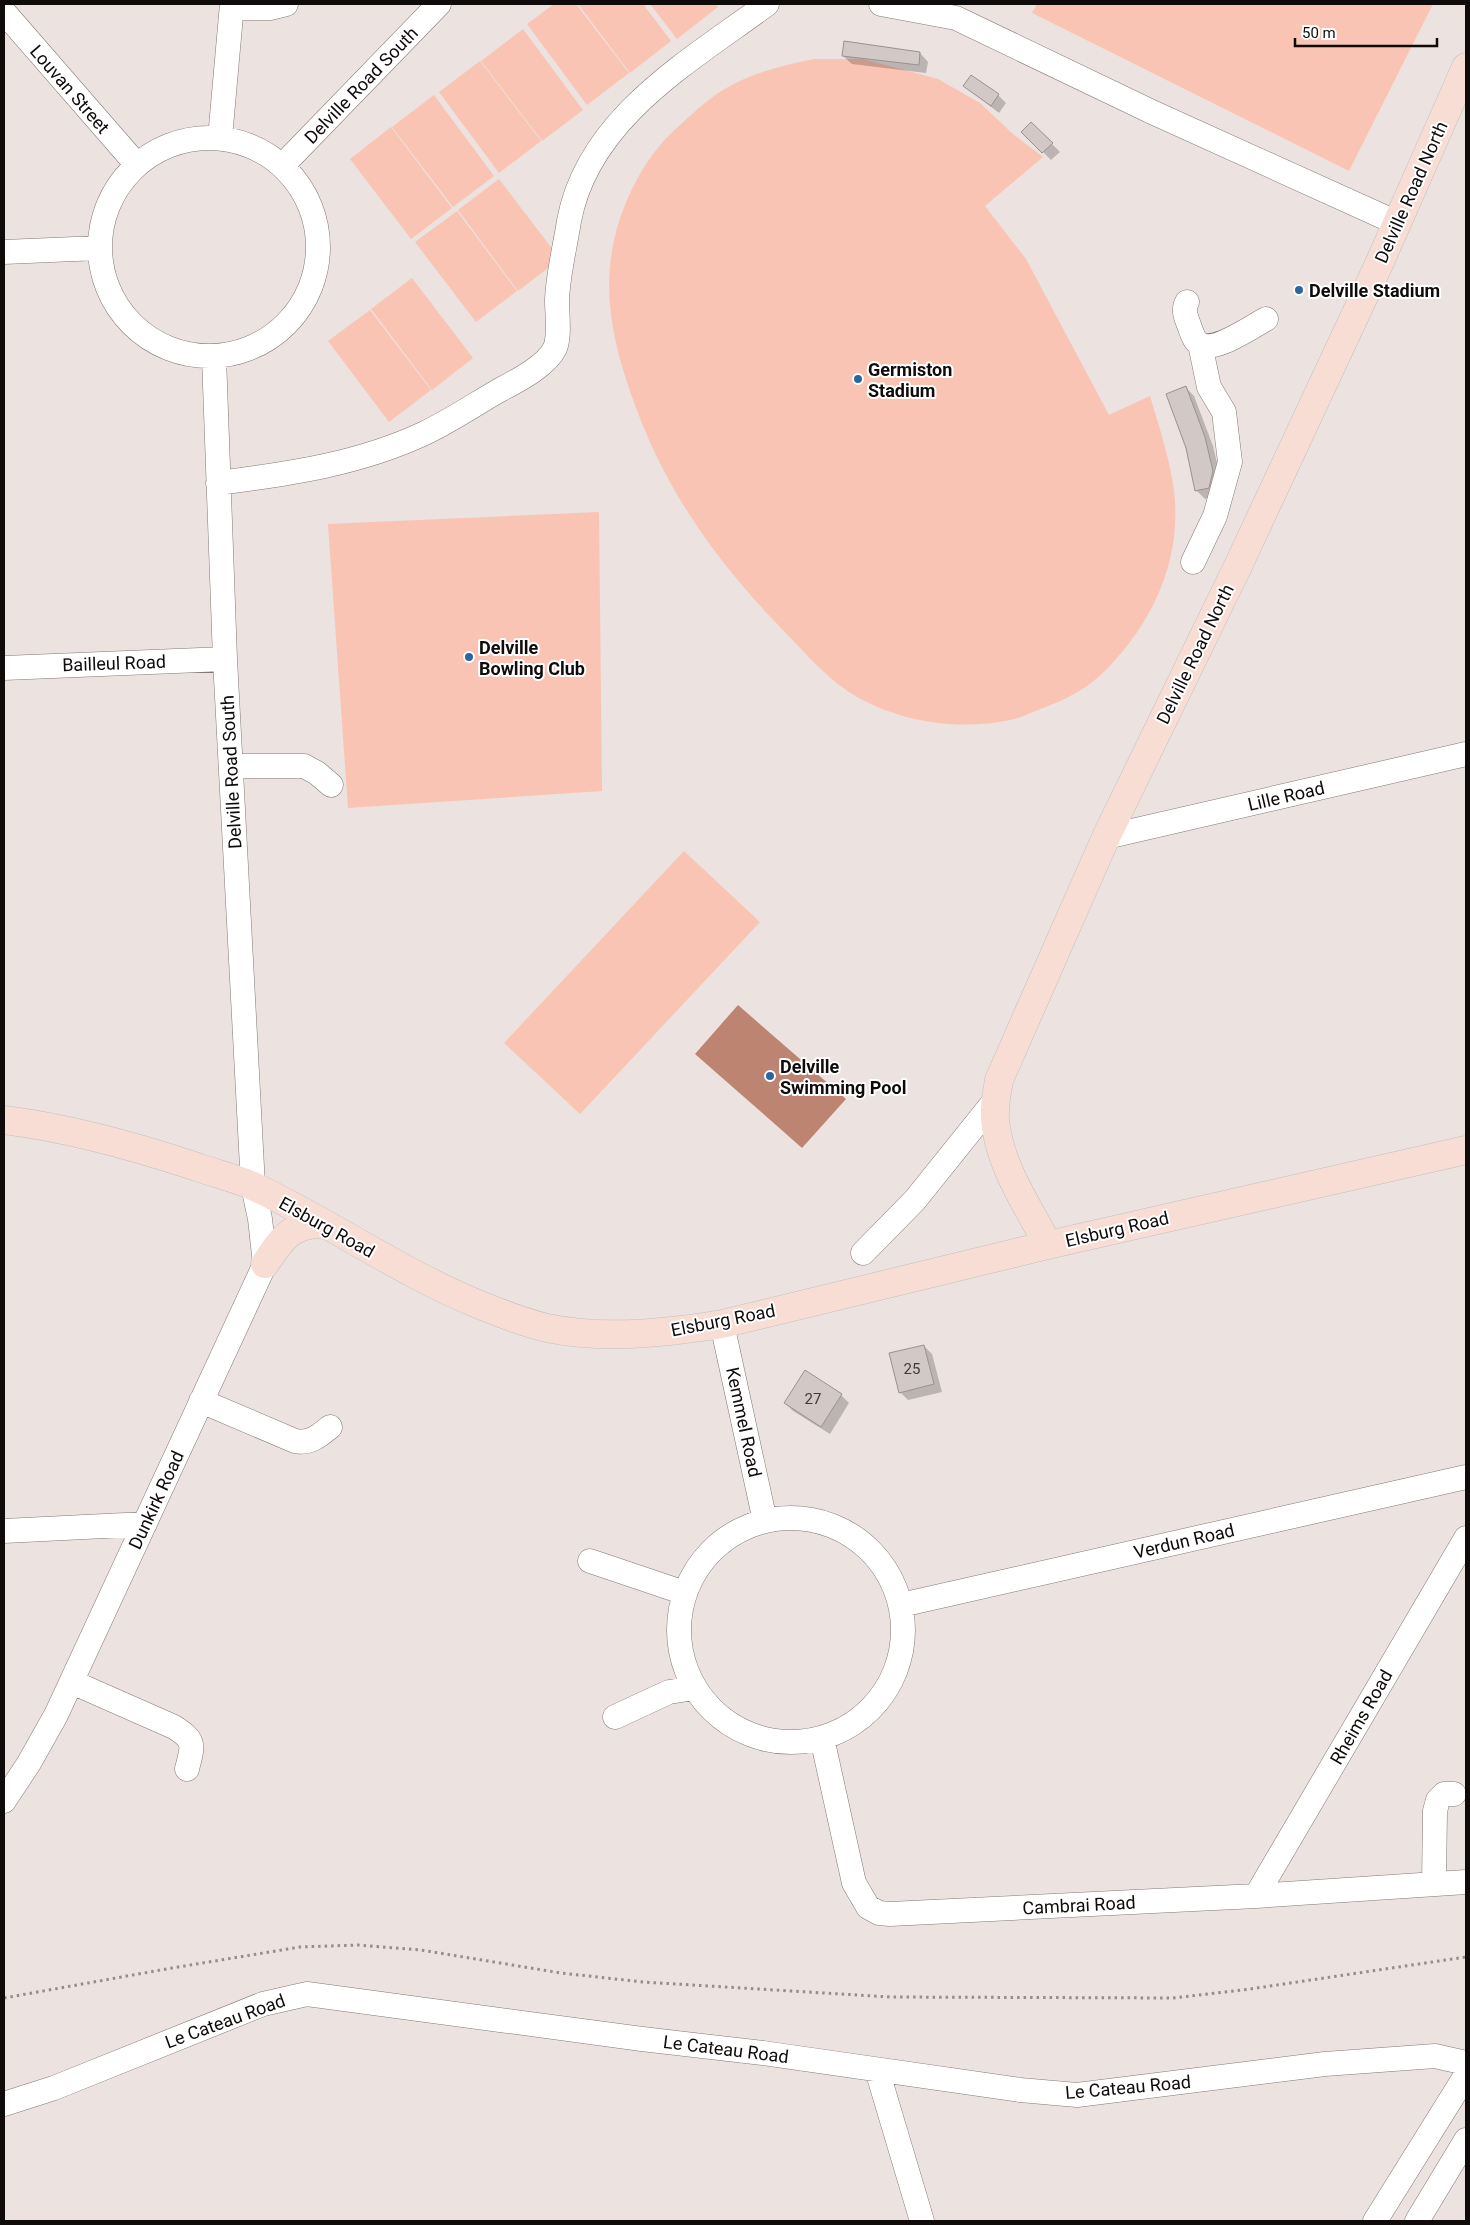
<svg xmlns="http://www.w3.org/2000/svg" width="1470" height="2225" viewBox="0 0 1470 2225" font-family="Roboto,sans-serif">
<rect width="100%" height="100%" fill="#ece2df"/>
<path fill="#f9c4b3" d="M554,4H576L629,73L587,105L527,24Z
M578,4H643L671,41L630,73Z
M650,4H716L718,7L677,39Z
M1037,4H1433L1349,171L1032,13Z
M523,29L583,110L542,141L481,61Z
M814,59H863L938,79L980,103L1014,135L1043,157L985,206L1026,259L1109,415L1150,396C1159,427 1170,459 1174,491C1182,559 1154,620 1108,668C1090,687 1067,699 1043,708C1032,712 1021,718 1010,720C956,731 896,722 849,692C822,674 801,648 778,625C711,555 661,483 630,391C607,325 599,266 627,200C639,172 656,146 679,126C689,117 699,107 710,99C740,76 778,66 814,59Z
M480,61L541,141L499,173L439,92Z
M434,95L494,176L453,207L392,127Z
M391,127L452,208L411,239L350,159Z
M499,179L560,259L518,291L458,210Z
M457,211L517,291L476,322L415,242Z
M412,278L473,358L432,390L371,309Z
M370,310L431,390L389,422L328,341Z
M599,512L602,791L348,808L328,524Z
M684,851L760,922L580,1114L504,1043Z"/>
<path fill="#bd8471" d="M738,1005L846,1099L802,1148L695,1054Z"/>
<path fill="#0003" d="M920,53L928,62L926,73L852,64L843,56Z
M964,86L998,95L1006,103L999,113Z
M1031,123L1060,152L1051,160L1023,132Z
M1186,388L1194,396L1213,446L1221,480L1216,496L1205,499L1196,490Z
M924,1346L932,1354L942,1392L908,1400L900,1392Z
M805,1372L841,1395L849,1403L830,1434L793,1411L785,1403Z"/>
<path fill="#d2c8c5" stroke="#9b928f" d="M844,41L920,52L919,65L842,56Z
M971,75L999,94L991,106L963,86Z
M1031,122L1053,143L1042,153L1021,132Z
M1186,386L1205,437L1213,471L1209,488L1195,491L1186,448L1166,394Z
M924,1345L934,1384L899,1393L889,1353Z
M805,1370L842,1394L821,1427L784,1403Z"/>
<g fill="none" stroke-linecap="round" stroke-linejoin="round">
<defs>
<path id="minor" d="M881,4L956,18L1152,112L1397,223
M232,8H270L286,4
M4,12L137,165
M100 247a109 109 0 1 1 218 0a109 109 0 1 1-218 0Z
M220,138L232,4
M283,165L439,4
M4,252L99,248
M1187,302C1182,311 1187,319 1190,328C1192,333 1194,341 1200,344C1214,353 1253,326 1266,319
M218,483C289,474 359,464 425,433C450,421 474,405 498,391C515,382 547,366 555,348C560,337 557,313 557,300C558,274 565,247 569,221C588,118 690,61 767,4
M1193,562L1215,516L1230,462L1224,412L1209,387L1200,344
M4,668L225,659
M231,766H304L317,773L331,785
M1106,837L1466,754
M863,1253L915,1200L996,1099
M722,1324L765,1521
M201,1401L295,1441C310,1444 319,1436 330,1427
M679 1630a112 112 0 1 1 224 0a112 112 0 1 1-224 0Z
M4,1531L145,1524
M590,1561L685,1593
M901,1605L1466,1477
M72,1682L174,1727C196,1741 193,1745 187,1769
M615,1717L669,1692L695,1688
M822,1738L854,1883L868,1907L879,1913L890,1914L1256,1896L1466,1882
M4,1801L29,1763L56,1715L265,1264L260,1219L253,1186L225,659L214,357
M1434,1884L1435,1811L1438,1800L1444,1794H1454
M1256,1896L1466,1538
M877,2070L922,2221
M4,2104L54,2088L263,2004L307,1994L642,2039L763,2053L1020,2090L1077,2095L1325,2064L1435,2056L1466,2063
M1375,2221L1466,2075
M1417,2221L1466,2140"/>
<path id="major" d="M4,1120C69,1128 134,1146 197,1167C216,1174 236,1178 255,1187C333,1224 404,1275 485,1307C505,1315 526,1323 547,1328C604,1340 665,1333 722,1324L1048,1245L1466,1150
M1048,1245C1028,1206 998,1164 995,1118C994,1105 997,1093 999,1080L1106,837L1238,566L1379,264L1466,67
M265,1264C281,1240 291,1223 323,1224"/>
</defs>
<use href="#minor" stroke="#827977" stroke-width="25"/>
<use href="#major" stroke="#c0c0bf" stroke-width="29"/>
<path stroke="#948d8b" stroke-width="3" stroke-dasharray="2.5 4" stroke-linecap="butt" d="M4,1998L172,1968L300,1947L358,1945L421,1950L561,1973L643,1982L890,1997L1173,1998L1250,1989L1466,1957"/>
<use href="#minor" stroke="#fff" stroke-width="24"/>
<use href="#major" stroke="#f7ddd4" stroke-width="28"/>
</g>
<g fill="#2a679e" stroke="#fff" stroke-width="2">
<circle cx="1299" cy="290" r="5"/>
<circle cx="858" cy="379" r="5"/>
<circle cx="469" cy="657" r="5"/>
<circle cx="770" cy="1076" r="5"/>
</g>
<g text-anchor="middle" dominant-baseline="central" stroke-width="4" stroke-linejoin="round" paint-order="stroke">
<g font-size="15" fill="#3f3a39">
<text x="912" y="1369">25</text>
<text x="813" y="1399">27</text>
</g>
<g font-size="18" fill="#0e0b0a" stroke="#fff">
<text transform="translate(361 85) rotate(-46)">Delville Road South</text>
<text transform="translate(70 89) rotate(49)">Louvan Street</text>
<text transform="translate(1411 192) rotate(-66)">Delville Road North</text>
<text transform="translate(1195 654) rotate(-64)">Delville Road North</text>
<text transform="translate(114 663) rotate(-2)">Bailleul Road</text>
<text transform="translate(231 772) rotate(-93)">Delville Road South</text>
<text transform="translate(1286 796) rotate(-13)">Lille Road</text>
<text transform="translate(327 1227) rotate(29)">Elsburg Road</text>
<text transform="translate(1117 1229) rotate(-13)">Elsburg Road</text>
<text transform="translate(723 1320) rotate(-11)">Elsburg Road</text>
<text transform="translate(744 1422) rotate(78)">Kemmel Road</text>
<text transform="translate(156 1500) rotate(-65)">Dunkirk Road</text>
<text transform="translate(1184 1541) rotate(-13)">Verdun Road</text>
<text transform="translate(1361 1717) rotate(-60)">Rheims Road</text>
<text transform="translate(1079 1905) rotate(-3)">Cambrai Road</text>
<text transform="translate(225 2021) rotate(-20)">Le Cateau Road</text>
<text transform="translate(726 2049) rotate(7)">Le Cateau Road</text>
<text transform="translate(1128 2087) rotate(-5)">Le Cateau Road</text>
</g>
<g font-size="18" font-weight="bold" fill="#0e0b0a" stroke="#fff" text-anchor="start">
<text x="1309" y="290">Delville Stadium</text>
<text x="868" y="369">Germiston<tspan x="868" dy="21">Stadium</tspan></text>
<text x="479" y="647">Delville<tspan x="479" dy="21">Bowling Club</tspan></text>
<text x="780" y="1066">Delville<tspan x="780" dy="21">Swimming Pool</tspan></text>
</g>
</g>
<rect width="1470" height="2225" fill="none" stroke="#0e0b0a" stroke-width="10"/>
<path d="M1295 38v8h142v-8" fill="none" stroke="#0e0b0a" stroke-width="2.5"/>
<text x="1302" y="38" font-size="15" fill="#0e0b0a" stroke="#ffffff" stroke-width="4" paint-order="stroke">50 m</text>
</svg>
